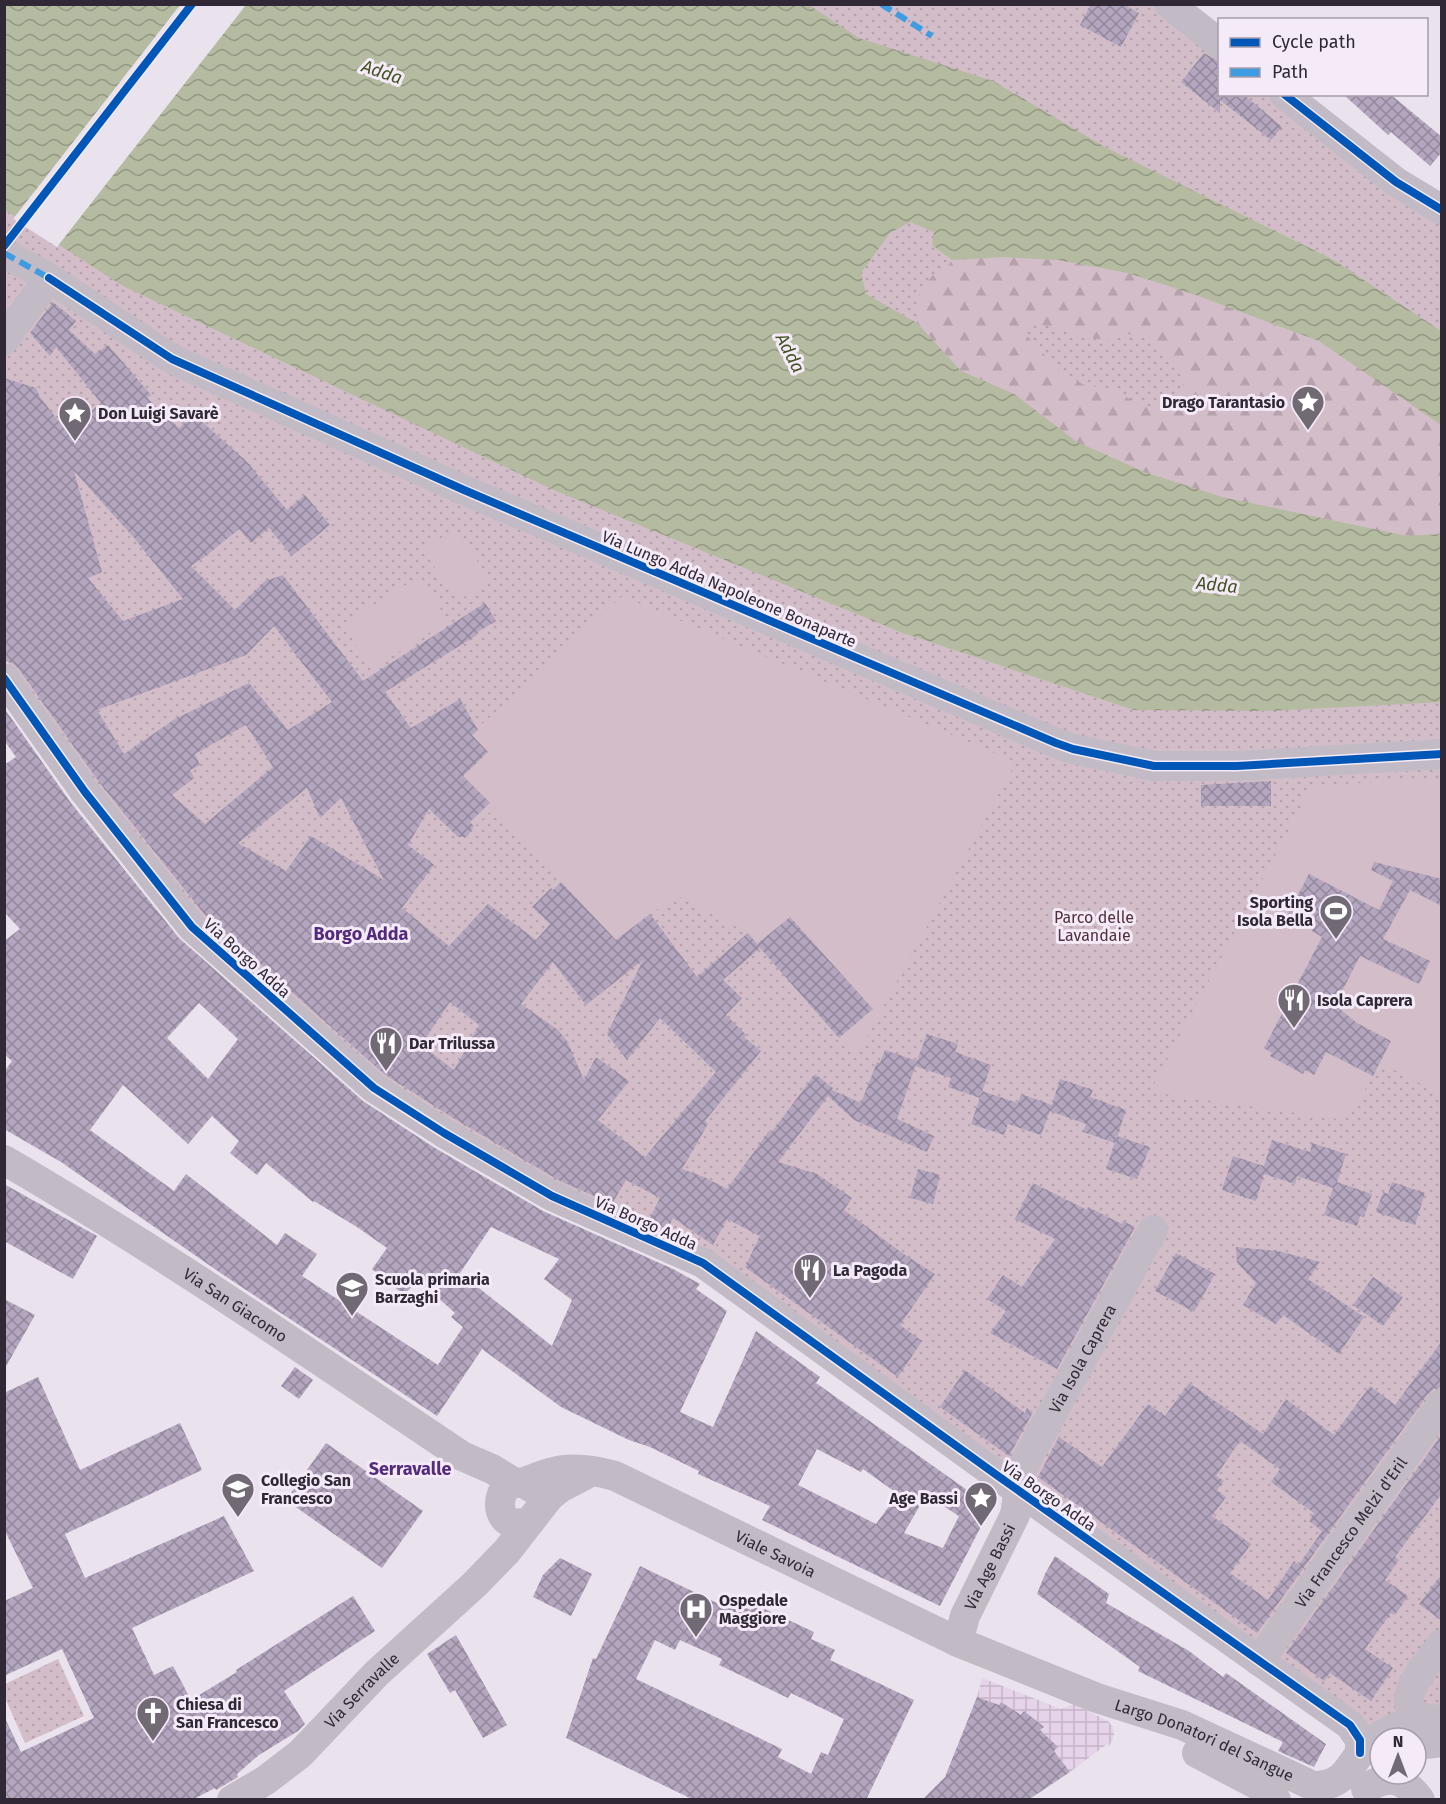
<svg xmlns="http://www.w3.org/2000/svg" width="1446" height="1804" viewBox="0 0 1446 1804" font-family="'Fira Sans',sans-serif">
<defs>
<pattern id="green-dots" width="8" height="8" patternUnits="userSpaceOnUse" patternTransform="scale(1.5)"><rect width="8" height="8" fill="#d2bdc8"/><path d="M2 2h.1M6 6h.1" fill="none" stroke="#b5a2ac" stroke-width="1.8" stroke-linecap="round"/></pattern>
<pattern id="forest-firs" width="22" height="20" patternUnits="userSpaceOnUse" patternTransform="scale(1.5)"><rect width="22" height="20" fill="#d2bdc8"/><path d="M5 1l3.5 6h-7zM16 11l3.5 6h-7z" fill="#b5a2ac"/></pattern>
<pattern id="plaza-grid" width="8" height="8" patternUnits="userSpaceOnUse" patternTransform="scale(1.5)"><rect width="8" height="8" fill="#e5d3e9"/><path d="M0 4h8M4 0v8" fill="none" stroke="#c5b5c8"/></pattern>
<pattern id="water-waves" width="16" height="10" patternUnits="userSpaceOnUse" patternTransform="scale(1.5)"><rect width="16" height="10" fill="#b4bba0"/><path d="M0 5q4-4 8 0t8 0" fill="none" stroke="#939883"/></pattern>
<pattern id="building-cross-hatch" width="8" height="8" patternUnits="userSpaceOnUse" patternTransform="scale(1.5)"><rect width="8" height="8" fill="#b3a6be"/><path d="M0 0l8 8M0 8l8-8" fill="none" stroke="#92879b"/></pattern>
</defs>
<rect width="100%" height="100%" fill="#eae2ec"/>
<path fill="url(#green-dots)" d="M4,5H1161L1219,50L1220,94L1276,95L1441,216V1722L1364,1728L712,1261L448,1130L199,925L92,791L5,658Z
M58,1659L84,1716L25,1743L5,1698V1684Z"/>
<path fill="url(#forest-firs)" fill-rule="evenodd" d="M1004,257L1058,260L1128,273L1196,295L1319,341L1441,425V534L1407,536L1222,497L1147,473L1077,442L1014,394L961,371L917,323V298L932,276L946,269L952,260ZM1030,324L1050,326L1079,337L1110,340L1129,334L1143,336L1165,355L1184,380L1181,397L1162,410L1137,404L1116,390L1084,385L1059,370L1025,334Z"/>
<path fill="#d2bdc8" d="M455,528L490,580L458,601L423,550Z
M420,576L448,621L371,669L343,624Z
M622,596L1016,762L856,1057L748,933L676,895L579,968L567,952L597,920L492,810L474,827L423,778Z
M1441,778V1094L1380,1063L1353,1111L1344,1118L1338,1119L1150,1092L1312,786Z"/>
<path fill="url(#plaza-grid)" d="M982,1678L1061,1709L1074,1704L1108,1721L1113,1727L1114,1734L1113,1739L1109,1746L1107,1744L1070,1772L1054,1751L1058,1747L1040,1730L1043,1727L1024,1711L1021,1715L1001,1702L999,1705L977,1697Z"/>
<path fill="url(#water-waves)" d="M4,5H809L859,38L993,81L1105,147L1334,260L1441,331V425L1319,341L1196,295L1128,273L1058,260L1004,257L952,260L932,245L934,232L910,222L890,233L861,273L866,294L917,323L961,371L1014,394L1077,442L1147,473L1222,497L1407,536L1441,534V702L1268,711L1134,710L903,633L556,491L123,286L5,210Z"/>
<path fill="#eae2ec" d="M180,5H246L57,247L13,219Z"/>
<path fill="url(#building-cross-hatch)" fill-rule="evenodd" d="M1091,4H1123L1139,13L1121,47L1080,25Z
M1204,53L1220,62V94H1243L1282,127L1271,140L1220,100V113L1181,82Z
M1343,94H1390L1442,137V152L1430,166L1391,132L1388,135Z
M53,302L76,321L69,330L95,354L108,345L151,395L147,398L179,428L189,419H199L247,462L287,510L305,495L330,525L292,556L269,528L251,543L239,529L207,555L191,566L235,610L265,581L283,575L363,681L485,603L496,621L476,633L477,635L385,692L411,728L460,699L478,730L472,735L488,752L463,776L490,803L470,822L474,826L467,837H458L429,809L408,845L434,865L402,908L449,946L488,904L536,940L550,924L532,907L551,888L553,890L561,882L616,940L650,914L697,977L748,933L757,944L790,917L873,1009L839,1038L760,948L723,980L742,998L726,1015L746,1035L744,1037L761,1051L705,1121L708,1124L682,1169L704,1177L727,1189L769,1131L771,1133L815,1074L833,1088L832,1090L861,1103L877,1062L880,1063L885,1050L917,1061L897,1119L934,1136L927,1152L854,1120L828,1096L778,1162L817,1174L852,1198L844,1210L905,1255L935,1274L900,1325L922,1341L898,1377L745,1267L760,1236L727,1219L713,1245L673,1218L668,1229L649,1220L660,1198L626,1180L612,1204L560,1181L453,1118L384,1074L205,915L99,782L18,668L12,663L4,661V378L36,388L40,397L66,431L101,403L56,347L50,356L30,333ZM74,471L135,539L183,599L123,621L88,578L102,572ZM274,626L332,702L288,730L249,683L175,719L124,754L97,710L246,655ZM246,725L273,767L205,824L172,795L194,778L190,770L200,765L195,754ZM307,788L320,818L341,798L384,880L311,836L286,871L238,843ZM643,960L607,1034L627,1060L660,1018L716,1072L645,1157L598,1120L629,1081L596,1057L584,1080L567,1041L558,1030L521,1004L553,962L586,1005ZM450,1002L479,1025L454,1070L421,1045Z
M4,708L71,803L179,938L363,1101L435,1148L543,1211L673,1269L700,1284L696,1289L727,1311L680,1412L713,1427L756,1331L820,1377L816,1383L991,1507L940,1606L762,1520L770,1506L698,1474L699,1471L650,1447L629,1440L561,1407L482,1349L437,1416L222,1274L61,1162L4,1129V1072L12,1061L4,1054V941L20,929L4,912V765L16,757L4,740ZM199,1003L238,1039L208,1079L167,1038ZM123,1085L188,1144L212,1116L239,1141L230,1153L257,1175L266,1163L313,1202L314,1201L357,1227L387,1248L372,1269L404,1295L418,1280L455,1313L451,1317L463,1327L438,1365L302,1276L317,1254L285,1233L277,1245L186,1174L174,1191L90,1130ZM491,1227L559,1259L544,1279L572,1300L552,1346L460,1273ZM817,1449L861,1472L863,1469L898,1494L876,1524L798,1485ZM926,1495L959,1516L943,1548L904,1533Z
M1271,781V806H1201V785Z
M1374,862L1442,879V906L1410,890L1383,939L1430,961L1419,984L1360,956L1335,1005L1357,1023L1391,1041L1373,1076L1326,1052L1314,1075L1305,1070L1303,1074L1270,1056L1272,1053L1264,1048L1322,937L1312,931L1313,928L1287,915L1309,874L1379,910L1393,881L1371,870Z
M927,1034L958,1044L955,1052L991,1065L980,1098L948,1087L951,1078L915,1066Z
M1060,1079L1093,1090L1090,1097L1126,1110L1115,1143L1083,1132L1086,1124L1050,1111Z
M982,1091L1018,1103L1021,1094L1052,1105L1041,1135L1008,1124L1004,1135L971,1124Z
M1117,1136L1150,1147L1137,1179L1106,1169Z
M1272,1140L1310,1152L1312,1143L1346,1154L1337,1182L1372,1194L1364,1217L1360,1216L1357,1226L1324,1215L1333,1188L1297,1176L1295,1184L1264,1174L1256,1201L1222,1190L1233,1156L1264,1166Z
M918,1169L940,1175L933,1204L910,1198Z
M1392,1182L1425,1193L1415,1225L1376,1212L1383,1192L1388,1194Z
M1033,1183L1087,1210L1088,1207L1122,1224L1123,1221L1135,1227L1057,1369L990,1333L1006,1311L987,1299L1003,1275L1022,1287L1055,1239L1015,1219Z
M4,1184L97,1236L73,1279L4,1241Z
M1236,1247L1278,1251L1320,1262L1308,1279L1364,1317L1339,1354L1283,1315L1276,1324L1243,1305L1256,1283L1237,1263Z
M1176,1253L1215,1274L1194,1312L1155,1291Z
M1373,1277L1403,1297L1383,1326L1353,1305Z
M4,1299L35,1315L4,1370Z
M1442,1341V1387L1434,1389L1428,1394L1257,1633L1038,1477L1062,1431L1059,1437L1102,1467L1148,1404L1165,1416L1189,1383L1263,1434L1286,1399L1334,1435L1370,1386L1395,1405ZM1240,1441L1280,1469L1271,1482L1314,1513L1309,1521L1322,1531L1299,1565L1294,1561L1268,1600L1230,1573L1251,1544L1212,1516L1226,1497L1217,1490L1224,1481L1216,1476Z
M295,1367L313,1380L299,1399L281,1386Z
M965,1370L1025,1413L1027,1408L1033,1412L1009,1456L940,1407Z
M38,1377L80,1470L180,1423L202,1470L65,1534L85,1578L224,1516L254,1571L132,1628L154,1675L173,1666L191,1700L237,1672L236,1670L353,1596L375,1631L284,1691L305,1724L298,1731L259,1755L237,1774L238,1777L221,1787L216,1790L215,1788L192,1800H4V1716L21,1752L94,1718L62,1649L4,1676V1601L33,1588L4,1529V1393Z
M1442,1434V1493L1395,1557L1399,1560L1385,1580L1408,1596L1395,1615L1391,1613L1365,1649L1393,1668L1371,1701L1330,1673L1324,1681L1286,1653Z
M326,1443L423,1511L382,1568L286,1500Z
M1055,1556L1109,1594L1106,1603L1189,1651L1223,1677L1226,1673L1326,1744L1314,1767L1278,1751L1283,1742L1138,1671L1140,1667L1037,1594L1045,1574Z
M560,1558L592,1574L571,1616L533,1597L543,1575Z
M640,1566L723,1606L726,1598L751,1610L754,1604L814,1632L811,1639L835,1650L830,1660L914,1700L866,1800H694L566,1738L593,1658L596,1659ZM655,1640L675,1650L680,1640L722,1659L719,1665L788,1698L791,1693L844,1719L828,1755L821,1752L811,1774L778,1757L782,1749L636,1679Z
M1442,1574V1621L1419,1604Z
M456,1635L507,1725L483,1738L455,1690L450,1693L427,1654Z
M977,1697L999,1705L1001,1702L1021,1715L1024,1711L1044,1727L1040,1730L1058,1747L1054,1751L1070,1772L1028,1800H922L945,1777Z"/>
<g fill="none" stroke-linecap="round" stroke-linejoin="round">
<g stroke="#c2bbc5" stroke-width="30">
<path d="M1169,4L1220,44"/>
<path d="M1284,94L1396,182L1442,210"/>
<path d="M4,253L49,278L172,359L464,490L1056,743L1073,749L1154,766H1237L1442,754"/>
<path d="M4,340L49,278"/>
<path d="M4,678L85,792L192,927L374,1088L444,1133L552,1196L703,1263L998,1476L1350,1725L1360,1740V1753"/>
<path id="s1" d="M4,1160C162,1252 311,1355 462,1456L492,1469L515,1483"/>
<path id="s2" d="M523,1483C533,1479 543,1474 554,1472C573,1467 597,1471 615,1476L958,1642L1097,1698L1182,1725L1309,1784"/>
<path d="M530,1521C484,1538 496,1462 532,1488"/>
<path id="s3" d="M958,1642L965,1616L1015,1515L1022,1468L1153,1230"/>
<path id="s4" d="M1259,1661L1442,1404"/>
<path d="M1430,1720C1383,1709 1427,1665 1442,1644"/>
<path d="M1416,1745L1442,1742"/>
<path d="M1197,1753L1267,1790L1276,1800"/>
<path d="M1319,1786C1350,1782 1348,1763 1367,1746C1387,1727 1415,1720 1442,1719"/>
<path d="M1366,1789C1388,1773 1404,1778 1420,1800"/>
<path id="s5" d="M232,1800L266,1780L300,1754L377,1673L474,1585L507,1551L549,1497L560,1488L585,1475"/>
</g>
<path stroke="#3e9ce2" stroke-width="6" stroke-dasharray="12 6" stroke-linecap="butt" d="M881,4L932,36
M4,253L49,278"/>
<defs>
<path id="cycleway" d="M1284,94L1396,182L1442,210
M4,246L192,4
M49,278L172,359L464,490L1056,743L1073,749L1154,766H1237L1442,754
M4,678L85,792L192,927L374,1088L444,1133L552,1196L703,1263L998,1476L1350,1725L1360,1740V1753"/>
</defs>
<use href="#cycleway" stroke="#f5eaf8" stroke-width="11"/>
<use href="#cycleway" stroke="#0057b8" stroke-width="8"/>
</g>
<defs>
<symbol id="sight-pin" viewBox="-11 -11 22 30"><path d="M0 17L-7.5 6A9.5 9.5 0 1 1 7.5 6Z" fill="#716a75" stroke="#f5eaf8"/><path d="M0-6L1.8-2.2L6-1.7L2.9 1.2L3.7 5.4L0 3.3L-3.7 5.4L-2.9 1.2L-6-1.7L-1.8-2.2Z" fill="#fff"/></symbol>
<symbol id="stadium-pin" viewBox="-11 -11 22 30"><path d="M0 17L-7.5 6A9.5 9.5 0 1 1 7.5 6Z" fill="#716a75" stroke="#f5eaf8"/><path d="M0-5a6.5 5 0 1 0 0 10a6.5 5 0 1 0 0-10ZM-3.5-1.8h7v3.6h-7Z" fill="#fff"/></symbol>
<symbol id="restaurant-pin" viewBox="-11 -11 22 30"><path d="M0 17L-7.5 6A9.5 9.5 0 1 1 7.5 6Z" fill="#716a75" stroke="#f5eaf8"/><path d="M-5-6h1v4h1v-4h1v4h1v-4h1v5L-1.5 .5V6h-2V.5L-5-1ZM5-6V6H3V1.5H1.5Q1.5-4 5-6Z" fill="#fff"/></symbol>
<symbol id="school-pin" viewBox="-11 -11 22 30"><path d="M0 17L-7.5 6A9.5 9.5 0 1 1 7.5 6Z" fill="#716a75" stroke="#f5eaf8"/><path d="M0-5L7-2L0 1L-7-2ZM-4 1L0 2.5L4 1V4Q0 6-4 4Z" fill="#fff"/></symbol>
<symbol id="hospital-pin" viewBox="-11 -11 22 30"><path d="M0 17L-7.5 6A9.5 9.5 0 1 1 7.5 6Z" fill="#716a75" stroke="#f5eaf8"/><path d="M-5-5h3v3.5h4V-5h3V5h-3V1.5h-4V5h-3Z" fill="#fff"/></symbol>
<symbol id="church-pin" viewBox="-11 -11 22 30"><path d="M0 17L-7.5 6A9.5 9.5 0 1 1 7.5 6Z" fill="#716a75" stroke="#f5eaf8"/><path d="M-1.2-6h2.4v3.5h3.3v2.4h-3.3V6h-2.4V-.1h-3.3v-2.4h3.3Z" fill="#fff"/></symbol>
</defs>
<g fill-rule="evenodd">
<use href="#sight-pin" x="1289" y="383" width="38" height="52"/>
<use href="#sight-pin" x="56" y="394" width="38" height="52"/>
<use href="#stadium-pin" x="1317" y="892" width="38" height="52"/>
<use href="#restaurant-pin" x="1275" y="981" width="38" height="52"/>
<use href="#restaurant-pin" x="367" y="1024" width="38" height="52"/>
<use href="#restaurant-pin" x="791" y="1251" width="38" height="52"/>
<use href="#school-pin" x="333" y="1269" width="38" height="52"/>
<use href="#school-pin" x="219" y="1470" width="38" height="52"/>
<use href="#sight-pin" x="962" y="1479" width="38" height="52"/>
<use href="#hospital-pin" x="677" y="1590" width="38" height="52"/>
<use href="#church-pin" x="134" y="1694" width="38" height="52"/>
</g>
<g text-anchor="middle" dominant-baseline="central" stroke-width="6" stroke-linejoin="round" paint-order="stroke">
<g font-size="16" font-weight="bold" fill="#302935" stroke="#f5eaf8" text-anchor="start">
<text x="1285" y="402" text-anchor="end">Drago Tarantasio</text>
<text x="98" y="413">Don Luigi Savarè</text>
<text x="1313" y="902" text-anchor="end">Sporting<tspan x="1313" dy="18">Isola Bella</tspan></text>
<text x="1317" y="1000">Isola Caprera</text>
<text x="409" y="1043">Dar Trilussa</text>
<text x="833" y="1270">La Pagoda</text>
<text x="375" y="1279">Scuola primaria<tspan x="375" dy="18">Barzaghi</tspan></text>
<text x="261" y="1480">Collegio San<tspan x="261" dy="18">Francesco</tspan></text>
<text x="958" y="1498" text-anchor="end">Age Bassi</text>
<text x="719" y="1600">Ospedale<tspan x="719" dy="18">Maggiore</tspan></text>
<text x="176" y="1704">Chiesa di<tspan x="176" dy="18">San Francesco</tspan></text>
</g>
<g font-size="16" fill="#302935" stroke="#f5eaf8">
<text transform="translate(729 589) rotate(23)">Via Lungo Adda Napoleone Bonaparte</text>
<text transform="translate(247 958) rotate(42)">Via Borgo Adda</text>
<text transform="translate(646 1223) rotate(24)">Via Borgo Adda</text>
<text stroke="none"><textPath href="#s1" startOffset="273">Via San Giacomo</textPath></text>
<text stroke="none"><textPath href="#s3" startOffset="312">Via Isola Caprera</textPath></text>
<text transform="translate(1049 1496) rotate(35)">Via Borgo Adda</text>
<text stroke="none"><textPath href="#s4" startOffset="158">Via Francesco Melzi d'Eril</textPath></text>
<text stroke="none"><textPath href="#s2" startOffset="273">Viale Savoia</textPath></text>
<text stroke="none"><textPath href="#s3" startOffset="82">Via Age Bassi</textPath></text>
<text stroke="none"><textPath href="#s5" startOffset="171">Via Serravalle</textPath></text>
<text stroke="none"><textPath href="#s2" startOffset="741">Largo Donatori del Sangue</textPath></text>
</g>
<g font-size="16" fill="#512f3c" stroke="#f5eaf8">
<text x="1094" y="917">Parco delle<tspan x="1094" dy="18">Lavandaie</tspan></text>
</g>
<g font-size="18" font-style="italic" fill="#435323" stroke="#f5eaf8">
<text transform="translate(382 72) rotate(19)">Adda</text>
<text transform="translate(790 353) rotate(63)">Adda</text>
<text transform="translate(1217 585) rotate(6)">Adda</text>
</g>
<g font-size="18" font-weight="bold" fill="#532a7c" stroke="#f5eaf8">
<text x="361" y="934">Borgo Adda</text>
<text x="410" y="1469">Serravalle</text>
</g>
</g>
<rect width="1446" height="1804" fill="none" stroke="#302935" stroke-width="12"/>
<rect x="1218" y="18" width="210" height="78" fill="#f5eaf8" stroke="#a69daa" stroke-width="1.5"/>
<rect x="1230" y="38" width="30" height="9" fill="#0057b8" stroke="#a69daa" stroke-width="1.5"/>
<text x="1272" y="48" font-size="18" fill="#302935">Cycle path</text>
<rect x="1230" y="68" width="30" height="9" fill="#3e9ce2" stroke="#a69daa" stroke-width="1.5"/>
<text x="1272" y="78" font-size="18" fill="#302935">Path</text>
<g transform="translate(1398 1756)"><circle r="28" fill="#f5eaf8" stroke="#a69daa" stroke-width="1.5"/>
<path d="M0-4.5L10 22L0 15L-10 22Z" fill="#716a75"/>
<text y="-9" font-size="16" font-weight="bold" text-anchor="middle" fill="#302935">N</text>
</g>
</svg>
